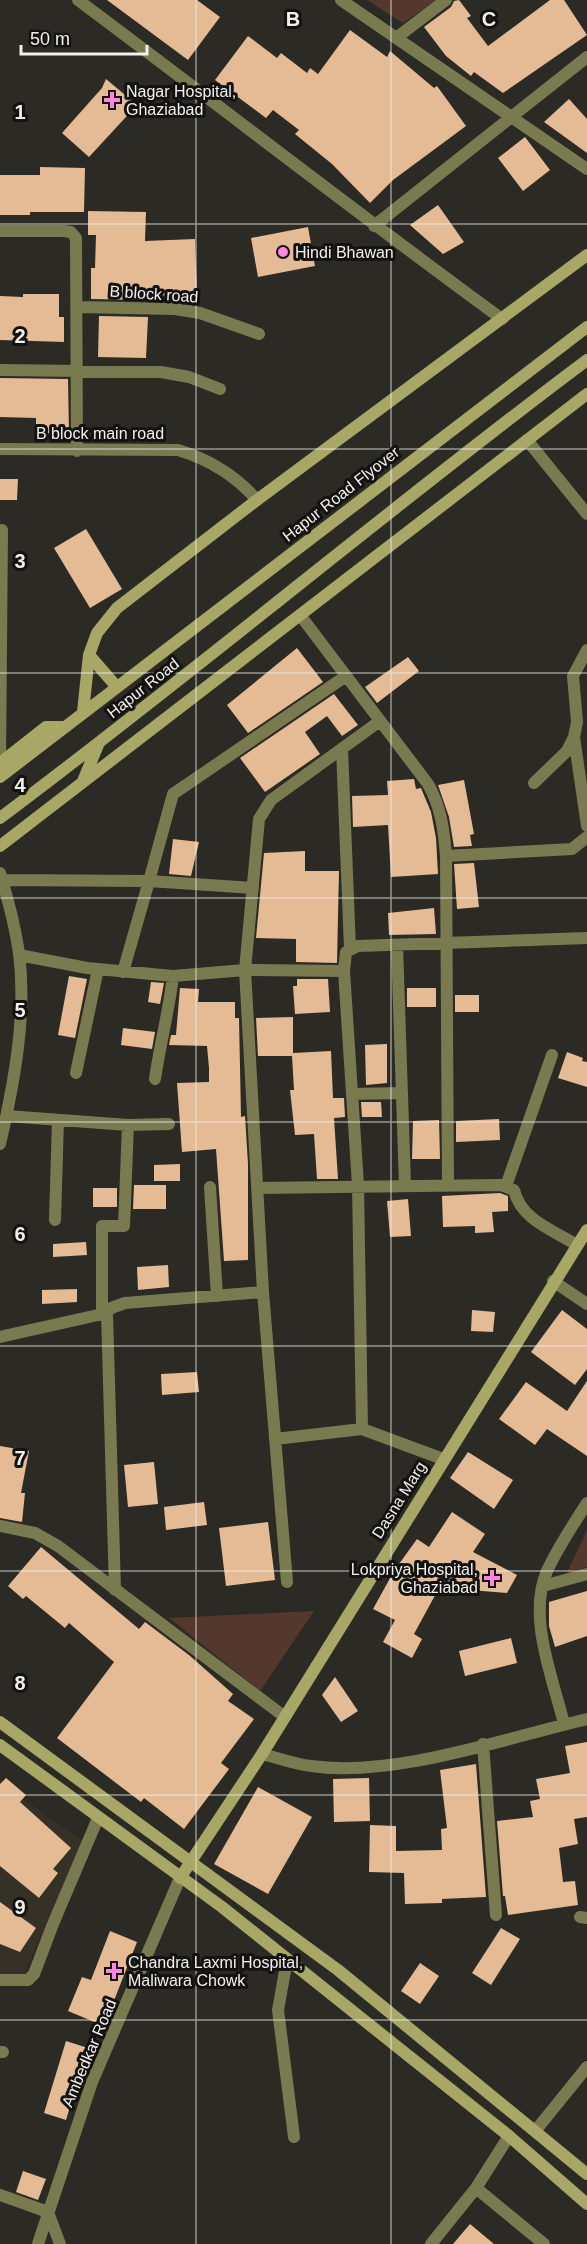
<svg xmlns="http://www.w3.org/2000/svg" width="587" height="2244" viewBox="0 0 587 2244" font-family="Helvetica,sans-serif">
<rect width="100%" height="100%" fill="#2c2a25"/>
<path fill="#363126" d="M0,1783L83,1841L24,1974L0,1976Z"/>
<path fill="#55382d" d="M367,0H437L403,23Z
M587,1530V1567L567,1573Z
M314,1611L260,1691L169,1618Z"/>
<path fill="#e4bb95" d="M107,0H197L220,17L188,60Z
M459,0L471,16L467,18L488,46L550,0H564L587,35L503,93L474,72L471,76L446,56L424,27L451,7L454,1Z
M350,30L387,57L390,51L434,88L437,86L466,126L393,180L370,203L332,164L295,134L299,130L273,110L266,118L215,80L248,36L277,58L281,53L307,73L310,68L318,74Z
M106,79L137,105L89,157L62,133L102,88Z
M569,99L587,119V153L544,122Z
M525,137L550,170L523,191L498,158Z
M40,167L85,168L84,212H30V215H0V175H40Z
M438,205L464,242L443,254L410,225Z
M88,211L146,212L145,241L195,239L197,294L148,296V300L91,299V268H95L96,235H88Z
M308,227L315,266L258,277L251,238Z
M23,294H59V317H64V342L0,340V296L23,297Z
M99,316L148,317L146,358L98,357Z
M0,378L68,379L69,433L36,434V418L0,417Z
M0,479H18L17,500H0Z
M86,529L122,589L90,608L54,548Z
M297,648L323,682L248,733L227,705Z
M408,657L419,671L377,703L365,687Z
M334,694L358,725L342,736L327,716L305,732L320,754L265,792L240,758Z
M414,779L416,789L421,788L431,812L436,838L438,874L391,877L388,825L353,827L352,796L388,795L387,781Z
M464,780L474,834L470,835L472,846L454,847L449,817L438,785Z
M173,839L199,842L191,876L169,874Z
M305,851V871H339L337,963L296,962V939L256,938L264,853Z
M474,863L479,907L457,909L454,864Z
M434,908L436,934L389,935L388,913Z
M69,976L87,979L75,1038L58,1035Z
M297,979H328L330,1012L295,1014L293,986H297Z
M151,982L164,983L160,1004L148,1002Z
M180,988L199,989L198,1002H235V1018H239L241,1117L245,1116L248,1164V1260L224,1261L216,1149L182,1152L177,1083L209,1082V1068L207,1046L169,1045L171,1035H176Z
M407,988H436V1007H407Z
M455,995H479V1012H455Z
M293,1017V1053L331,1051L333,1098H344L345,1117L334,1118L338,1179H317L314,1134L295,1135L290,1090H294L292,1056H258L256,1018Z
M123,1028L155,1032L152,1049L121,1045Z
M387,1044V1083L366,1085L365,1045Z
M567,1052L583,1058L582,1061L587,1062V1087L558,1078Z
M361,1102H381L382,1117H362Z
M499,1119L500,1140L456,1142V1121Z
M439,1120L440,1159H412L413,1121Z
M180,1164V1181H154V1165Z
M134,1185H166V1209H133Z
M93,1188H117V1207H93Z
M500,1193L508,1196V1211L492,1212L494,1232L475,1233V1226L443,1227L442,1196Z
M408,1199L411,1236L390,1237L387,1201Z
M86,1242L87,1255L53,1257V1244Z
M168,1265L169,1287L138,1290L137,1267Z
M77,1289V1302L42,1304V1290Z
M472,1310L495,1312L493,1332L471,1331Z
M562,1310L587,1329V1369L575,1385L531,1352Z
M197,1372L199,1392L162,1395L161,1374Z
M587,1381V1456L547,1429L535,1445L499,1419L526,1382L567,1411Z
M0,1446L29,1451L21,1493H25L22,1522L0,1518Z
M468,1452L513,1480L494,1509L450,1478Z
M154,1462L158,1504L128,1507L124,1465Z
M204,1502L207,1525L166,1530L164,1507Z
M452,1512L485,1534L473,1552L517,1575L507,1593L445,1588L443,1591L439,1588L414,1634L422,1639L412,1658L383,1642L395,1620L373,1609L394,1571L417,1539L429,1547Z
M268,1522L275,1580L226,1586L219,1528Z
M41,1547L139,1629L145,1622L189,1655L233,1694L228,1701L254,1719L221,1763L229,1769L184,1829L144,1798L141,1802L57,1738L114,1662L69,1623L65,1628L26,1596L23,1599L8,1586Z
M587,1591V1636L555,1647L549,1626V1602Z
M511,1638L517,1663L465,1676L459,1651Z
M335,1677L358,1711L341,1722L322,1695Z
M587,1742V1817L574,1819L578,1844L559,1848L563,1882L575,1881L578,1905L508,1915L505,1896H503L497,1821L533,1817L530,1801L540,1799L536,1779L570,1773L565,1746Z
M476,1764L486,1897L442,1899V1903L405,1904L404,1873L369,1872L370,1825L396,1826V1851L442,1850L441,1829L447,1828L440,1770Z
M6,1778L26,1795L20,1802L71,1848L53,1869L58,1873L39,1898L0,1866V1784Z
M369,1778L370,1821L334,1822L333,1779Z
M258,1787L312,1817L268,1894L214,1864Z
M0,1902L36,1928L20,1952L0,1944Z
M501,1928L520,1939L491,1985L472,1973Z
M110,1931L137,1942L104,2026L68,2011L82,1977L91,1980Z
M420,1963L439,1976L420,2004L401,1991Z
M66,2041L88,2048L66,2120L44,2113Z
M23,2171L46,2179L38,2200L16,2192Z
M470,2224L494,2244H453Z"/>
<g fill="none" stroke-linecap="round" stroke-linejoin="round">
<path stroke="#7a7a51" stroke-width="12" d="M78,0C220,106 359,215 502,319
M341,0L587,169
M396,38L446,0
M374,226L587,57
M0,231H64L71,232L76,238L77,451
M78,307L175,309L200,313L259,334
M0,370L161,372L189,377L220,389
M527,440L587,514
M0,449L178,450C208,459 236,476 257,500
M300,615L428,784C441,807 444,830 446,856L448,1185
M574,737L587,826
M342,749L350,948
M0,760L2,530
M534,783L567,751L574,737L577,722L573,676L587,650
M446,856L572,849L587,837
M2,880L149,881L173,794L346,676
M397,945L405,1185
M19,955L87,968L173,976L245,970L344,971L346,952L358,946L587,938
M344,971L358,1185L362,1429
M123,972L149,881L253,888
M76,1073L98,969
M155,1079C160,1044 169,1011 173,976
M352,1094L402,1093
M7,1116L128,1125L124,1226H102V1315
M128,1125L169,1124
M0,1144C14,1084 27,1015 19,953C15,926 8,899 0,873
M506,1186L552,1055
M210,1187L217,1296
M257,1188L501,1185L514,1190C521,1220 553,1230 577,1245
M55,1220L58,1120
M553,1281L587,1304
M0,1337L107,1313
M275,1439L362,1429L443,1459
M0,1526L35,1533L58,1546L285,1717
M287,1582L263,1292L245,970L259,819L271,800L380,721
M543,1586L587,1574
M115,1590L107,1313L111,1308L125,1303L263,1292
M564,1724C553,1678 527,1617 547,1571C558,1547 573,1525 587,1503
M483,1744L496,1915
M262,1754C278,1758 295,1764 311,1766C395,1778 505,1738 587,1719
M580,1917L587,1918
M287,1960L278,2010L294,2137
M0,1980H28L34,1974L53,1924L98,1818
M0,2052H3
M536,2130L587,2067
M476,2188L544,2244
M0,2195L48,2212L60,2244
M38,2244L92,2082L180,1878
M431,2244L476,2188L509,2136"/>
<path stroke="#a9a765" stroke-width="12" d="M89,655L116,686
M83,712L89,655L97,633L117,608L257,500L587,255
M0,763L46,727H65
M0,777L587,327
M83,781L98,745
M0,818C199,669 388,509 587,360
M0,846L587,394
M0,1722L338,1970L587,2174
M0,1745L222,1907L509,2136L587,2204
M180,1878L262,1754L587,1230"/>
</g>
<path fill="none" stroke="#f1f0ec" stroke-width="1.5" stroke-opacity="0.55" d="M196,0V2244M391,0V2244M0,224H587M0,449H587M0,673H587M0,898H587M0,1122H587M0,1346H587M0,1571H587M0,1795H587M0,2020H587"/>
<g fill="#fe85e0" stroke="#131210" stroke-width="2">
<path d="M109 91h6v6h6v6h-6v6h-6v-6h-6v-6h6z"/>
<circle cx="283" cy="252" r="6"/>
<path d="M489 1569h6v6h6v6h-6v6h-6v-6h-6v-6h6z"/>
<path d="M111 1962h6v6h6v6h-6v6h-6v-6h-6v-6h6z"/>
</g>
<g text-anchor="middle" dominant-baseline="central" stroke-width="6" stroke-linejoin="round" paint-order="stroke">
<g font-size="16" fill="#f1f0ec" stroke="#131210" text-anchor="start">
<text x="126" y="91">Nagar Hospital,<tspan x="126" dy="18">Ghaziabad</tspan></text>
<text x="295" y="252">Hindi Bhawan</text>
<text x="478" y="1569" text-anchor="end">Lokpriya Hospital,<tspan x="478" dy="18">Ghaziabad</tspan></text>
<text x="128" y="1962">Chandra Laxmi Hospital,<tspan x="128" dy="18">Maliwara Chowk</tspan></text>
</g>
<g font-size="16" fill="#f1f0ec" stroke="#131210">
<text transform="translate(154 294) rotate(4)">B block road</text>
<text x="100" y="433">B block main road</text>
<text transform="translate(341 494) rotate(-38)">Hapur Road Flyover</text>
<text transform="translate(143 688) rotate(-38)">Hapur Road</text>
<text transform="translate(399 1500) rotate(-58)">Dasna Marg</text>
<text transform="translate(89 2053) rotate(-67)">Ambedkar Road</text>
</g>
</g>
<g font-size="20" text-anchor="middle" font-weight="bold" fill="#f1f0ec" stroke="#131210" stroke-width="6" stroke-linejoin="round" paint-order="stroke">
<text x="293" y="26">B</text>
<text x="489" y="26">C</text>
<text x="20" y="119">1</text>
<text x="20" y="343">2</text>
<text x="20" y="568">3</text>
<text x="20" y="792">4</text>
<text x="20" y="1017">5</text>
<text x="20" y="1241">6</text>
<text x="20" y="1465">7</text>
<text x="20" y="1690">8</text>
<text x="20" y="1914">9</text>
</g>
<path d="M21 45v9h126v-9" fill="none" stroke="#f1f0ec" stroke-width="3"/>
<text x="30" y="45" font-size="18" fill="#f1f0ec" stroke="#131210" stroke-width="4.5" paint-order="stroke">50 m</text>
</svg>
